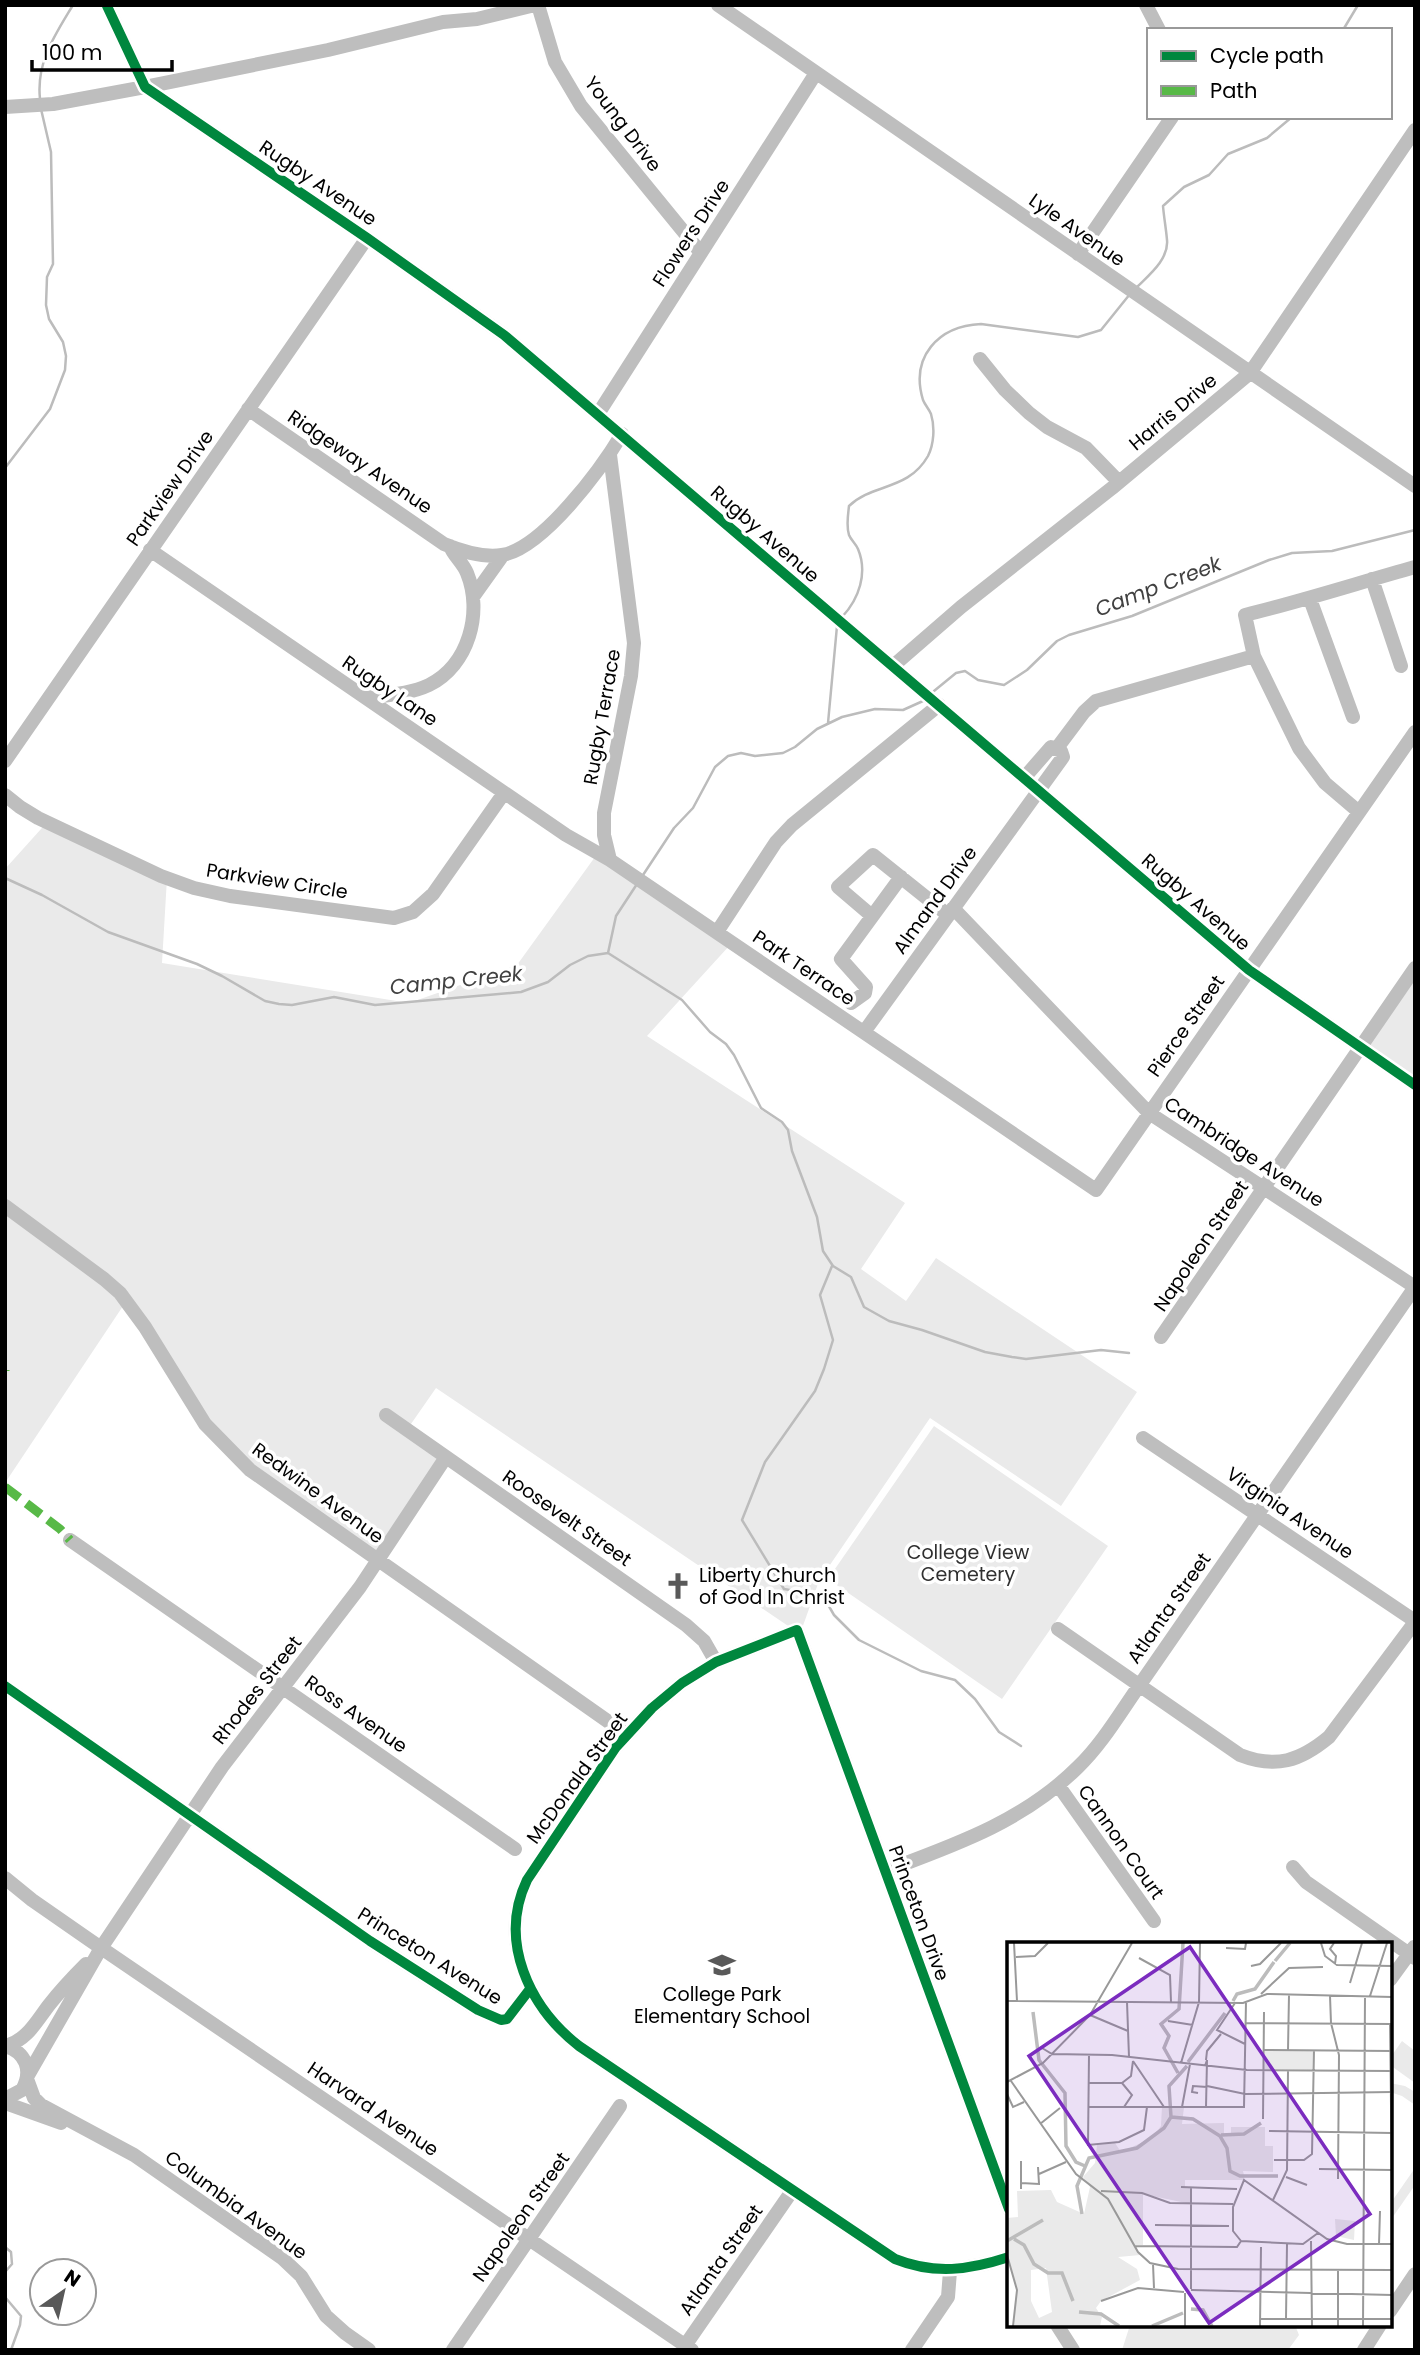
<svg xmlns="http://www.w3.org/2000/svg" width="1420" height="2355" viewBox="0 0 1420 2355" font-family="Poppins,sans-serif">
<rect width="100%" height="100%" fill="#fff"/>
<path fill="#eaeaea" d="M50,819L167,878L162,963L409,1003L517,965L600,850L730,945L647,1036L905,1203L861,1269L906,1301L936,1258L1137,1392L1061,1506L930,1418L819,1581L800,1634L436,1388L404,1434L442,1460L375,1560L252,1467L211,1426L125,1303L5,1483V869Z
M1415,980V1076L1369,1045Z
M934,1426L1108,1546L1002,1699L828,1579Z
M1402,2041L1415,2051V2083L1390,2065V2058Z
M1390,2083L1405,2086L1415,2092V2105L1402,2096L1390,2092Z
M1415,2168V2185L1390,2221V2204Z
M1130,2325H1295L1299,2335L1288,2350H1122Z"/>
<g fill="none" stroke-linecap="round" stroke-linejoin="round">
<path stroke="#bcbcbc" stroke-width="2.5" d="M1343,30L1358,5
M40,99C36,62 55,35 73,5
M1137,287C1149,275 1169,259 1167,240C1166,228 1164,218 1163,206L1184,187L1209,175L1228,154L1267,138L1292,117
M5,468L50,409L65,370L66,356L63,342L49,319L46,305L47,277L53,264L51,152L41,109
M842,617C859,599 868,573 858,549C856,544 851,540 849,535C846,526 848,515 849,506C873,483 908,491 928,456C934,444 935,427 931,414C929,409 925,405 923,400C910,357 938,326 981,324L1078,337L1101,330L1130,294
M934,691L956,673L965,671L978,680L1004,685L1027,670L1057,641L1069,635L1132,616L1269,560L1292,553L1332,551L1415,530
M828,723L837,626
M643,875L674,828L693,808L715,767L728,756L741,753L755,756L783,753L795,747L817,729L842,717L875,709L903,710L923,701
M5,878L42,895L108,932L197,964L222,976L265,1001L279,1004L292,1005L334,997L375,1005L521,992L548,982L570,965L588,956L608,953
M608,953L682,1000L710,1032L726,1044L734,1055L761,1108L782,1122L788,1130L792,1151L817,1217L823,1251L833,1266L851,1277L864,1307L889,1321L922,1330L985,1352L1012,1357L1026,1359L1101,1350L1129,1353
M608,953L616,916L637,884
M832,1266L820,1295L833,1340L824,1369L815,1391L765,1462L742,1520L784,1589L823,1596L834,1615L859,1640L921,1671L955,1680L975,1699L999,1732L1021,1746
M5,2247L11,2252L12,2264L5,2272
M5,2297L21,2316L20,2325L11,2350"/>
<path stroke="#bebebe" stroke-width="14" d="M538,5L555,62L581,106L701,253
M718,5L1415,486
M1146,5L1159,30
M107,6L145,87L367,238L504,335L1249,970L1415,1085
M5,107L53,104L145,87L328,50L443,22L477,19L535,5
M1078,254L1172,117
M980,359L1005,390L1029,413L1047,427L1086,448L1119,482
M248,409L444,544C461,551 483,558 502,555C543,548 601,469 622,434
M598,414L816,73
M610,455L634,643L631,676L604,813V835L610,860
M150,550L566,835L610,860L1096,1190L1415,732
M1372,579L1401,666
M473,597L503,555
M1310,599L1353,717
M893,666L961,607L1112,488L1250,373L1415,130
M366,698C387,695 410,694 429,685C469,665 483,612 467,573C463,563 453,555 450,546
M1057,748L1084,712L1096,701L1254,656
M5,761L367,238
M5,795L20,807L38,818L161,876L194,888L230,896L394,918L413,912L433,894L504,793
M1359,812L1325,783L1299,748L1254,656L1245,615C1302,601 1358,583 1415,567
M953,908L1149,1113L1415,1287
M872,916L838,887L873,855L948,915
M717,932L776,842L792,825L939,705
M851,1003L865,993L866,987L841,959L901,877
M864,1032L1063,757L1061,751L1051,747L1024,778
M5,1206L104,1279L120,1293L145,1327L205,1424L250,1470L626,1734
M1161,1337L1415,968
M386,1415L686,1625L704,1641L716,1662
M1143,1438L1415,1621
M70,1540L515,1849
M1058,1629L1240,1755C1276,1769 1300,1761 1329,1737L1415,1622
M5,1686L370,1941L478,2010L501,2020L507,2019L530,1989
M1058,1785L1154,1921
M1293,1867L1306,1882L1415,1958
M885,1871C955,1845 1024,1821 1078,1767C1102,1744 1120,1713 1139,1686L1415,1287
M5,1878L32,1900L91,1941L692,2350
M1390,1980L1414,1947
M5,2046C26,2052 33,2071 22,2090L5,2099
M6,2046C27,2040 36,2022 49,2005C60,1991 73,1977 86,1964
M27,2077L101,1948L222,1767L360,1587L446,1457
M27,2079L34,2098L41,2105L134,2155L282,2258L301,2276L326,2316L345,2333L369,2350
M5,2103L61,2123
M1009,2209L797,1630L716,1662L682,1683L652,1708L616,1747L527,1880C498,1941 529,2007 579,2046L895,2259C935,2275 969,2270 1009,2257
M1390,2311L1415,2274
M1057,2325L1073,2350
M453,2350L620,2106
M682,2350L792,2191
M912,2350L948,2297L950,2271
M1364,2350L1380,2325"/>
<path stroke="#58b947" stroke-width="9" stroke-dasharray="18 9" stroke-linecap="butt" d="M5,1370V1371
M5,1487L60,1529L70,1540"/>
<defs>
<path id="cycleway" d="M107,6L145,87L367,238L504,335L1249,970L1415,1085
M5,1686L370,1941L478,2010L501,2020L507,2019L530,1989
M1009,2209L797,1630L716,1662L682,1683L652,1708L616,1747L527,1880C498,1941 529,2007 579,2046L895,2259C935,2275 969,2270 1009,2257"/>
</defs>
<use href="#cycleway" stroke="#fff" stroke-width="15"/>
<use href="#cycleway" stroke="#00873e" stroke-width="10"/>
</g>
<defs>
<symbol id="church-bare" viewBox="-9 -9 18 18"><path d="M-1.2-6h2.4v3.5h3.3v2.4h-3.3V6h-2.4V-.1h-3.3v-2.4h3.3Z" fill="#595959" stroke="#fff" stroke-width="2.5" paint-order="stroke"/></symbol>
<symbol id="school-bare" viewBox="-9 -9 18 18"><path d="M0-5L7-2L0 1L-7-2ZM-4 1L0 2.5L4 1V4Q0 6-4 4Z" fill="#595959" stroke="#fff" stroke-width="2.5" paint-order="stroke"/></symbol>
</defs>
<g fill-rule="evenodd">
<use href="#church-bare" x="659" y="1567" width="38" height="38"/>
<use href="#school-bare" x="703" y="1946" width="38" height="38"/>
</g>
<g text-anchor="middle" dominant-baseline="central" stroke-width="7" stroke-linejoin="round" paint-order="stroke">
<g font-size="19" fill="#000" stroke="#fff">
<text transform="translate(623 124) rotate(53)">Young Drive</text>
<text transform="translate(318 183) rotate(34)">Rugby Avenue</text>
<text transform="translate(1077 230) rotate(35)">Lyle Avenue</text>
<text transform="translate(691 233) rotate(-57)">Flowers Drive</text>
<text transform="translate(1173 412) rotate(-40)">Harris Drive</text>
<text transform="translate(360 462) rotate(34)">Ridgeway Avenue</text>
<text transform="translate(170 488) rotate(-55)">Parkview Drive</text>
<text transform="translate(765 534) rotate(41)">Rugby Avenue</text>
<text transform="translate(390 691) rotate(34)">Rugby Lane</text>
<text transform="translate(602 717) rotate(-80)">Rugby Terrace</text>
<text transform="translate(277 881) rotate(9)">Parkview Circle</text>
<text transform="translate(935 900) rotate(-54)">Almand Drive</text>
<text transform="translate(1196 902) rotate(41)">Rugby Avenue</text>
<text transform="translate(804 968) rotate(34)">Park Terrace</text>
<text transform="translate(1186 1026) rotate(-55)">Pierce Street</text>
<text transform="translate(1244 1152) rotate(33)">Cambridge Avenue</text>
<text transform="translate(1201 1246) rotate(-56)">Napoleon Street</text>
<text transform="translate(318 1493) rotate(36)">Redwine Avenue</text>
<text transform="translate(1290 1513) rotate(34)">Virginia Avenue</text>
<text transform="translate(567 1518) rotate(35)">Roosevelt Street</text>
<text transform="translate(1169 1608) rotate(-55)">Atlanta Street</text>
<text transform="translate(257 1690) rotate(-52)">Rhodes Street</text>
<text transform="translate(356 1714) rotate(35)">Ross Avenue</text>
<text transform="translate(577 1778) rotate(-54)">McDonald Street</text>
<text transform="translate(1121 1842) rotate(55)">Cannon Court</text>
<text transform="translate(919 1913) rotate(70)">Princeton Drive</text>
<text transform="translate(430 1956) rotate(32)">Princeton Avenue</text>
<text transform="translate(373 2109) rotate(34)">Harvard Avenue</text>
<text transform="translate(236 2205) rotate(36)">Columbia Avenue</text>
<text transform="translate(521 2217) rotate(-55)">Napoleon Street</text>
<text transform="translate(721 2260) rotate(-55)">Atlanta Street</text>
</g>
<g font-size="19" fill="#303030" stroke="#fff">
<text x="968" y="1552">College View<tspan x="968" dy="22">Cemetery</tspan></text>
</g>
<g font-size="19" fill="#000" stroke="#fff" text-anchor="start">
<text x="699" y="1575">Liberty Church<tspan x="699" dy="22">of God In Christ</tspan></text>
<text x="722" y="1994" text-anchor="middle">College Park<tspan x="722" dy="22">Elementary School</tspan></text>
</g>
<g font-size="21" font-style="italic" fill="#414141" stroke="#fff">
<text transform="translate(1158 586) rotate(-21)">Camp Creek</text>
<text transform="translate(456 980) rotate(-6)">Camp Creek</text>
</g>
</g>
<g transform="translate(1007 1942)">
<rect width="385" height="385" fill="#fff"/>
<path d="M258,109H306V128L257,127ZM155,164L177,165L175,182L217,181V192H224V185H258V204H266V230L236,229L238,238H178V245L184,246V262L136,252V303H128L133,313L111,315L130,327L133,338L94,359L89,366L95,375L93,384H6L10,346L0,311V276L11,275L10,249L44,248L50,260L77,272L83,245L76,235L88,221L90,203L108,201L114,210L145,196L154,184ZM39,326L45,370L32,376L24,359V328ZM328,277L348,279L347,298L329,294Z" fill="#eaeaea" fill-rule="evenodd"/>
<path fill="none" stroke="#bcbcbc" stroke-width="3.5" d="M268,19L283,1M226,59L230,52L248,47L267,20M26,70L32,118L58,151L59,204L69,220L78,224M181,120L218,71M171,131L157,106L162,94L154,82L172,67L176,1M164,175L186,177L213,194L220,206L223,229L233,234H271M214,193L237,192L254,181M75,272L70,244L82,216L130,206L157,186L164,175L162,144L180,124M7,297L17,303L27,322L41,331H55L66,359M0,299L36,278M184,367L196,368L205,384M72,370L94,372L112,384M145,384L176,371"/>
<path fill="none" stroke="#999" stroke-width="2" d="M7,1L10,59M314,1L318,14L330,23L385,24M327,1L323,7L329,14L328,22M219,6L238,7L239,1M9,15L28,14L41,1M132,16L163,33L164,60M244,24L253,22L274,1M343,41L355,1M254,52L282,26L316,25M323,54L324,81L332,113L331,237M363,54L380,1M0,59L236,61L260,52L385,55M120,60L122,115M228,61L210,88L238,102M83,73L121,89M161,79L186,83M239,81L385,82M383,82L385,245M35,106L45,112L105,113L240,128L385,129M257,108L385,109M281,108L282,53M82,113L81,203L112,200L137,188L140,165M199,118L200,109L214,92M126,119L157,165M174,121L192,60L193,1M198,124L200,118L199,165M4,139L69,232L101,257L131,310L143,321L171,327L385,328M0,140L36,121L83,73L125,1M81,141H115M115,141L124,134L126,119M115,141L125,153L117,165M200,144L238,152L385,150M191,151L185,150L186,144L200,145M0,152L6,165L17,160M81,165H237L239,60M175,165L183,122M256,177L257,70M33,182L53,166M262,189L385,191M267,218H297L305,212L307,108M14,219V247M312,227L385,228M32,232L59,220M279,235L300,243M14,241L32,242L31,225M174,245L230,247M94,249L135,251L163,261L226,262M266,258L280,228L281,129M148,283L222,284M234,299L226,289V265L237,238L320,297L340,302H385M234,299L296,302L311,291M304,299L305,384M372,302L373,269M127,304L230,305L234,299M0,313L10,348L6,384M146,322L147,346M184,347V245M184,348L385,353M178,351V384M94,359L131,346L177,350M253,377H385M279,377L280,302M253,384L254,305M331,384V328M356,384L358,54"/>
<path fill="#7b2cbf" fill-opacity="0.15" stroke="#7b2cbf" stroke-width="3.5" d="M183,5L363,272L202,381L22,114Z"/>
<rect width="385" height="385" fill="none" stroke="#000" stroke-width="3.5"/>
</g>
<rect width="1420" height="2355" fill="none" stroke="#000000" stroke-width="14"/>
<rect x="1147" y="28" width="245" height="91" fill="#ffffff" stroke="#999999" stroke-width="2"/>
<rect x="1161" y="51" width="35" height="10" fill="#00873e" stroke="#999999" stroke-width="2"/>
<text x="1210" y="63" font-size="21" fill="#000000">Cycle path</text>
<rect x="1161" y="86" width="35" height="10" fill="#58b947" stroke="#999999" stroke-width="2"/>
<text x="1210" y="98" font-size="21" fill="#000000">Path</text>
<g transform="translate(63 2292) rotate(34)"><circle r="33" fill="#ffffff" stroke="#999999" stroke-width="2"/>
<path d="M0-5L12 26L0 18L-12 26Z" fill="#595959"/>
<text y="-10" font-size="19" font-weight="bold" text-anchor="middle" fill="#000000">N</text>
</g>
<path d="M32 60v10h140v-10" fill="none" stroke="#000000" stroke-width="3.5"/>
<text x="42" y="60" font-size="21" fill="#000000" stroke="#ffffff" stroke-width="5" paint-order="stroke">100 m</text>
</svg>
